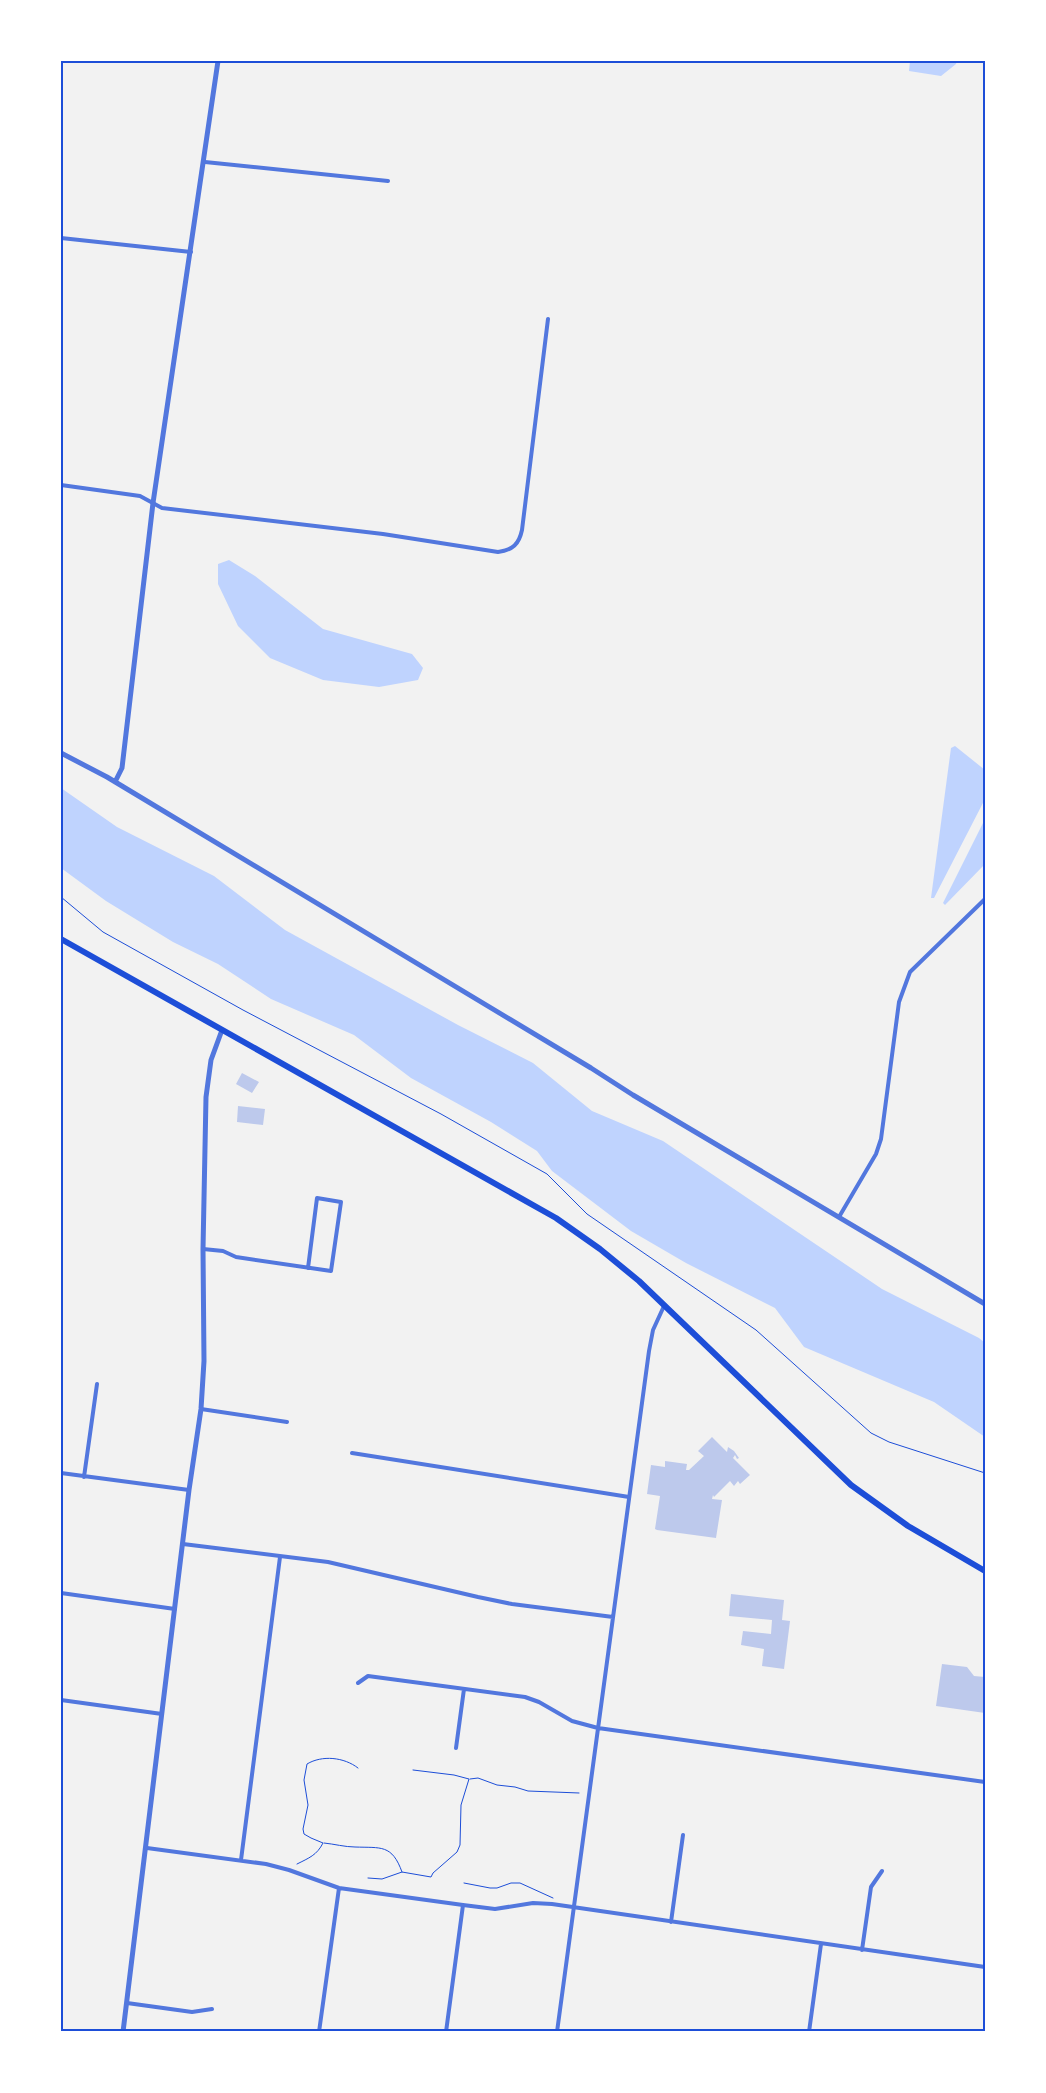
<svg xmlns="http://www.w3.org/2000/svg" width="1046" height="2093" viewBox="0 0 1046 2093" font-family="Barlow,sans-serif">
<rect width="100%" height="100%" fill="#f2f2f2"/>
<path fill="#bfd3fe" d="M910,61H957L956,64L941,76L909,71Z
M229,560L255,576L323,629L412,654L423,668L418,680L379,687L323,680L270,658L238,626L218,584V564Z
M955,746L985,770V799L934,898H931L951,748Z
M61,788L117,827L214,876L285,930L458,1025L533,1063L592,1111L663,1141L882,1289L979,1338L985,1343V1437L934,1402L804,1347L775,1308L686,1263L631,1231L552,1171L537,1151L491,1122L411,1078L354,1035L271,999L218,964L173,942L106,901L61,868Z
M985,819V864L945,905L943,903Z"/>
<path fill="#bdc9ec" d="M242,1073L259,1082L252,1093L236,1084Z
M238,1106L265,1109L263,1125L237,1122Z
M712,1437L727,1452L728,1447L734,1451L739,1458L737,1459L735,1455L733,1458L750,1475L740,1484L738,1481L734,1486L730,1481L714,1497L713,1495L712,1499L722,1500L716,1538L657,1530L655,1529L660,1496L647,1494L651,1465L665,1467V1461L687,1464L686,1470H689L704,1456L698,1451Z
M731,1594L784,1600L782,1620L790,1621L784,1669L762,1666L764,1649L741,1645L743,1631L771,1634L772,1620L729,1616Z
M942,1664L967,1667L974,1676L985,1677V1713L936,1706Z"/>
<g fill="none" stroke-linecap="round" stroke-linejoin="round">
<path stroke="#1d4ed8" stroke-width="1" d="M61,897L103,932L243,1010L441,1114L547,1174L587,1214L756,1330L871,1433L889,1442L985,1473
M470,1779L478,1778L497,1785L515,1787L528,1791L579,1793
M324,1843C334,1844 345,1847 355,1847C381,1848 392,1844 402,1872
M297,1864C309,1858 317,1855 323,1843L311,1838L304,1834L303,1829L308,1805L304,1780L307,1764C322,1755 344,1757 358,1768
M368,1878L382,1879L402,1872L431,1877L433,1873L457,1852L460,1845L461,1805L469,1779L454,1775L413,1770
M464,1883L490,1888H497L511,1883H520L553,1898"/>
<path stroke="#5277de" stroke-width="4" d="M205,162L388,181
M61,238L191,252
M61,485L140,496L162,508L383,534L498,552C513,550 519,544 522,530L548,319
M839,1217L876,1154L881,1139L899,1002L910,972L985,899
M203,1249L223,1251L236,1257L331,1271L341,1202L317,1198L308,1268
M201,1409L287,1422
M352,1453L629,1497
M61,1473L189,1490
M84,1477L97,1384
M183,1544L328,1562L478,1597L512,1604L613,1617
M61,1593L175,1609
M358,1683L368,1676L525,1697L539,1702L572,1721L598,1728L985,1782
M61,1700L162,1714
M456,1748L464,1689
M147,1848L266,1864L289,1870L339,1888L463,1905L495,1909L533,1903L552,1904L985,1967
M241,1860L280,1557
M671,1922L683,1835
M862,1950L871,1887L882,1871
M127,2003L192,2012L212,2009
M319,2032L339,1888
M446,2032L463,1905
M557,2032L649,1351L653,1330L664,1306
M809,2032L821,1944"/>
<path stroke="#5277de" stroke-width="5" d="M61,753L107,777L591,1068L633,1095L985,1304
M115,782L122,768L153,503L218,61
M123,2032L189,1490L201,1409L204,1361L203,1249L206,1097L211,1060L222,1030"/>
<path stroke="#1d4ed8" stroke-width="6" d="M61,939L556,1218L600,1249L639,1281L851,1485L908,1526L985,1571"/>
</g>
<rect width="1046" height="2093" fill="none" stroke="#ffffff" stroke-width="125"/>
<rect x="62" y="62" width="922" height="1968" fill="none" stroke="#1d4ed8" stroke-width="2"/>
</svg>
